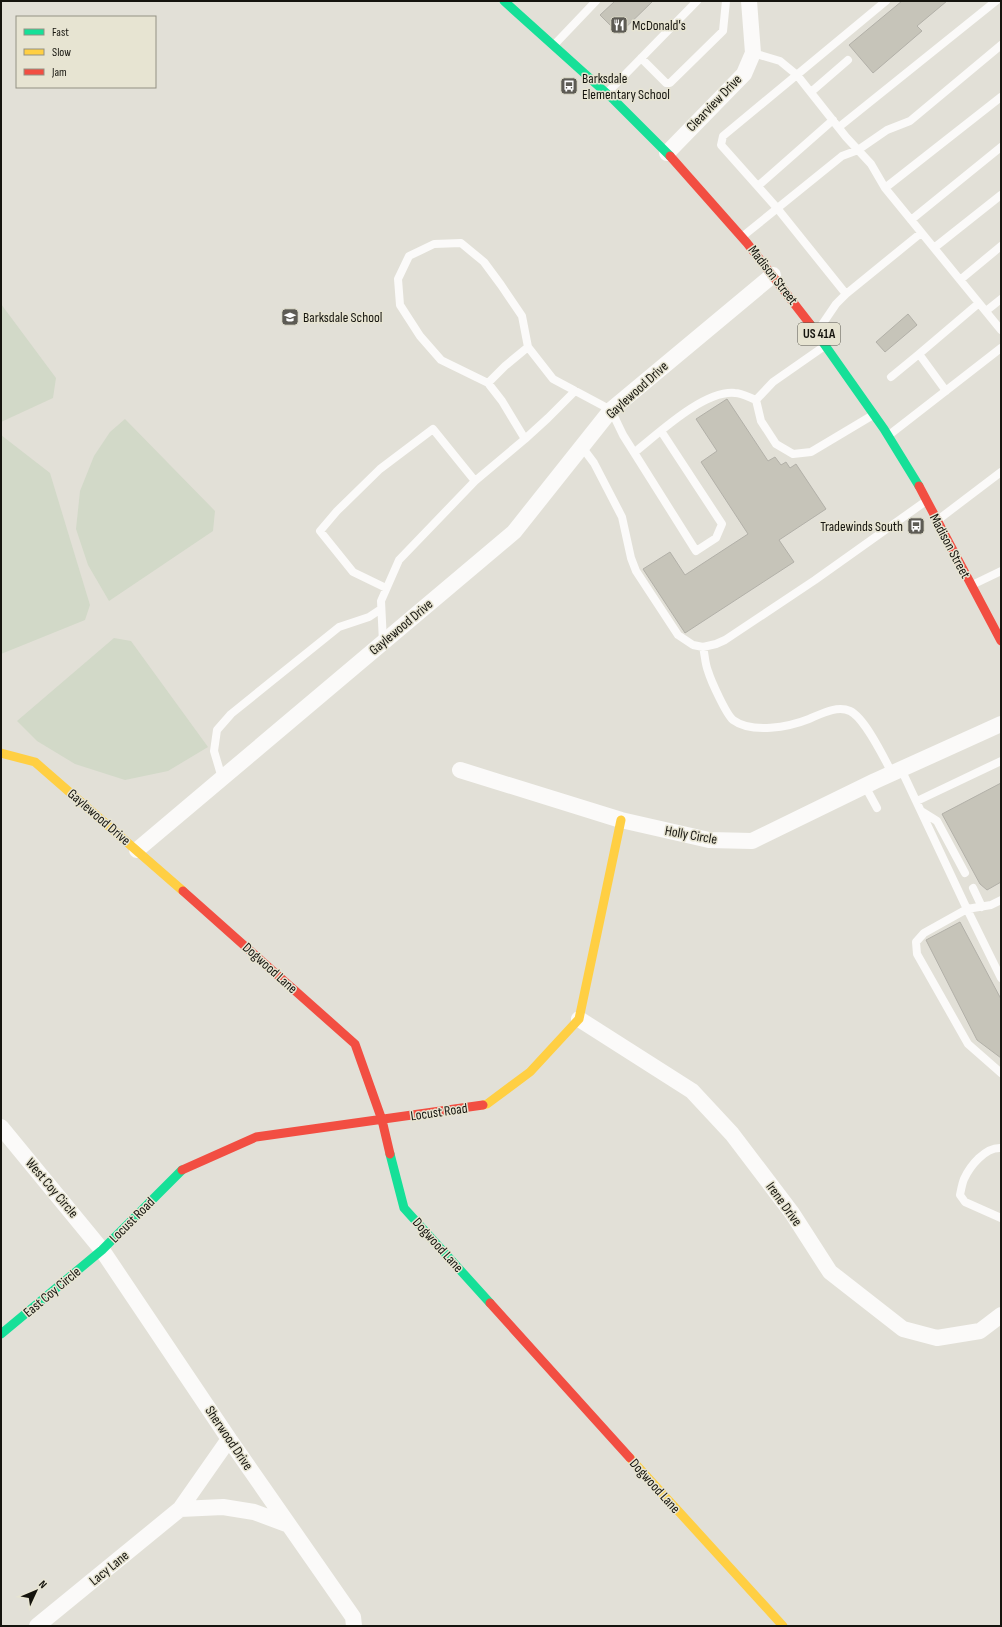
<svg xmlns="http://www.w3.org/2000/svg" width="1002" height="1627" viewBox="0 0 1002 1627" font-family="'Sofia Sans Condensed',sans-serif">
<rect width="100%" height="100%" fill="#e2e0d7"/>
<path fill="#d2d9c8" d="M1,304L56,378L53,398L1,422Z
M125,419L215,511L213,531L109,601L88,565L76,529L80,491L94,456L110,432Z
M1,435L50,473L90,605L85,620L1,654Z
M114,638L131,641L208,747L168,771L125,780L75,764L37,741L17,721Z"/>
<path fill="#c6c4b9" stroke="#b2b0a8" d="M615,1H653L619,34L600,15Z
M902,1H947L917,26L922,31L873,73L849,45Z
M908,314L917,325L885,352L876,342Z
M727,399L768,461L775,457L781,465L786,462L790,468L796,464L826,509L779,540L794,562L685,633L643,569L670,552L685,575L748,534L701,462L717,451L696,419Z
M1001,783V882L987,890L980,884L942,814Z
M960,922L1001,999V1058L977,1040L926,940Z"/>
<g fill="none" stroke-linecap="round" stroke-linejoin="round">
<path stroke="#fbfaf9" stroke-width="8" d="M555,44L596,1
M753,53L780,61L797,75L846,137L871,164L885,188L1001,330
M641,58L666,83H670L723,31L726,1
M811,92L848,60
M607,93L697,1
M839,127L996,1
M758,186L833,120
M885,188L1001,97
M911,220L1001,147
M743,236L842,156L858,150L887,130L910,121L1001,45
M934,248L1001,195
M960,280L1001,246
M846,294L777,208L721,145L723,136L886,1
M986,311L1001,299
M817,332L836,304L846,294L921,233
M891,377L919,354
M488,383L505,366L528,347
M575,391L548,418L525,439L502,401L488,383L441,360L420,336L400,305L398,279L409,256L434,244L461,243L484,262L501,285L522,316L528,347L553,379L611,410L623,435L696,551L716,538L722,524L661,431
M946,391L919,354L979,303
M756,400L761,421L776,444L793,454L811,452L873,415
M756,400L773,382L826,345
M889,435L1001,348
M582,447L594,463L622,517L631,558L636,571L678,635L693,645L703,647L716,644L725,640L815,580L926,501
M635,452C659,433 704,390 735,393C742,393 750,398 756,400
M939,519L1001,472
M972,585L1001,571
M386,588L353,572L320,531L337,511L380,469L433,429L475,481
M383,642L381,601L399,560L475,481L525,439
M703,647C705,655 705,664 708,671C711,681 726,714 733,720C752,734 789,727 809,719C821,714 837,705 850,711C865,718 884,758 892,773
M901,769L967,909L924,933L916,942L917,954L968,1044L1001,1073
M222,778L214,751L217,730L231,714L339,627L369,617L381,609
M865,786L877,808
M917,801L1001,761
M921,811L937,821L965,873
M973,888L982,907
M1001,900L991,905L967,909L1001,978
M1001,1148C985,1147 970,1166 964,1179C962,1184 961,1190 960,1195L965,1202L1001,1218"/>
<path stroke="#fbfaf9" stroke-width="16" d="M667,153L744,74L753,53L749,1
M460,770L621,820L709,840L752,841L875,781L1001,724
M137,850L514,532L611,410L773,275
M579,1019L692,1091L732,1134L792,1213L830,1272L903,1329L937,1338L980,1331L1001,1315
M1,1127L102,1250L229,1439L353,1617L354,1626
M180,1509L223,1507L254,1512L289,1525
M37,1626L180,1509L229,1439"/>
<path stroke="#16e098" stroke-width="9" d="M504,1L614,100L670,156
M810,324L884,429L919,486
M390,1154L404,1208L490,1303
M1,1334L102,1250L182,1170"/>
<path stroke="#ffcf43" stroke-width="9" d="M1,753L35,762L183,891
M483,1105L487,1104L530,1072L579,1019L621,820
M630,1458L783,1626"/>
<path stroke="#f24e42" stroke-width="9" d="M670,156L747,243L810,324
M919,486L1001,641
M183,891L355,1044L382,1120L390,1154
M182,1170L256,1137L483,1105
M490,1303L630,1458"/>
</g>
<defs>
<symbol id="restaurant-square" viewBox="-11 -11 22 22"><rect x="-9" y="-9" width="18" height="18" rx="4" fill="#5d5b54" stroke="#e7e4d2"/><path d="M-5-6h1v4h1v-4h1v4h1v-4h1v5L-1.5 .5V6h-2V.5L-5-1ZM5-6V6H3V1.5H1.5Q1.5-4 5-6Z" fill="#fff"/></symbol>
<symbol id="bus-square" viewBox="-11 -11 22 22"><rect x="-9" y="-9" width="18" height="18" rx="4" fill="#5d5b54" stroke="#e7e4d2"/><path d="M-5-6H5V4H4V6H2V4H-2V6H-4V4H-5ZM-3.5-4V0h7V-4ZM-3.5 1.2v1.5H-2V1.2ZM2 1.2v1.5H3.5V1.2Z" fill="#fff"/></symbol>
<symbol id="school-square" viewBox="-11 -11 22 22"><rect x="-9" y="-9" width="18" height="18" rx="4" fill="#5d5b54" stroke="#e7e4d2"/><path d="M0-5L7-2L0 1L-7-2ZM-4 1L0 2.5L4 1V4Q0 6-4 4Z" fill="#fff"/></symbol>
</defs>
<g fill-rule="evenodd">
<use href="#restaurant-square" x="609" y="15" width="20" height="20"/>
<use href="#bus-square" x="559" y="76" width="20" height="20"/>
<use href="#school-square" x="280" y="307" width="20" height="20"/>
<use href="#bus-square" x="906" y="516" width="20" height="20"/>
</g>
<g text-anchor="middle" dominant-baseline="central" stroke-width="3" stroke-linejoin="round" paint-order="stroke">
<rect fill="#e7e4d2" stroke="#545249" stroke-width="1" x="798" y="323" width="42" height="22" rx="3"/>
<g font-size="13" font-weight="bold" fill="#15140e">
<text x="819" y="334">US 41A</text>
</g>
<g font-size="14" fill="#15140e" stroke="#e7e4d2" text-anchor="start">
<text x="632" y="25">McDonald's</text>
<text x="582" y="78">Barksdale<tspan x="582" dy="16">Elementary School</tspan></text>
<text x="303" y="317">Barksdale School</text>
<text x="903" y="526" text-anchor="end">Tradewinds South</text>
</g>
<g font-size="14" fill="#15140e" stroke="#e7e4d2">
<text transform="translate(714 103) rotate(-46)">Clearview Drive</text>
<text transform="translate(773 275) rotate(52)">Madison Street</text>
<text transform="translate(637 390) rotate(-42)">Gaylewood Drive</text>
<text transform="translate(950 546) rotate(62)">Madison Street</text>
<text transform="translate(401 627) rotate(-40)">Gaylewood Drive</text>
<text transform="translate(99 817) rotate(41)">Gaylewood Drive</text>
<text transform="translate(691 835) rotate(10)">Holly Circle</text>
<text transform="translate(270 968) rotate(42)">Dogwood Lane</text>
<text transform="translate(439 1112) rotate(-8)">Locust Road</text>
<text transform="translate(52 1188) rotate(50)">West Coy Circle</text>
<text transform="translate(784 1204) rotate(54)">Irene Drive</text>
<text transform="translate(132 1220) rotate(-45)">Locust Road</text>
<text transform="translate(438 1245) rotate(48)">Dogwood Lane</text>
<text transform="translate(52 1292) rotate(-40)">East Coy Circle</text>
<text transform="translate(229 1438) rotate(56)">Sherwood Drive</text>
<text transform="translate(655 1486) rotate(48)">Dogwood Lane</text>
<text transform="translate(109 1568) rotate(-39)">Lacy Lane</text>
</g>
</g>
<rect width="1002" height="1627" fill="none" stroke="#15140e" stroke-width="4"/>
<rect x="16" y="16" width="140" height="72" fill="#e7e4d2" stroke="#939184"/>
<rect x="24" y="29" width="20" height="6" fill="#16e098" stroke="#939184"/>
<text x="52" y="36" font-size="12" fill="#15140e">Fast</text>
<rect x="24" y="49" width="20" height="6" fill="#ffcf43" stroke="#939184"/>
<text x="52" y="56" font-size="12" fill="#15140e">Slow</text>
<rect x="24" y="69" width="20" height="6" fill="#f24e42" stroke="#939184"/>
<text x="52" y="76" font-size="12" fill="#15140e">Jam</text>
<g transform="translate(36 1591) rotate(46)" stroke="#e7e4d2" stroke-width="3" paint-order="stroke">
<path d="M0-3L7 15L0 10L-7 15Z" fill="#15140e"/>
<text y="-6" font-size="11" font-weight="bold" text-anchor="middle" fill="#15140e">N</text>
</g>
</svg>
